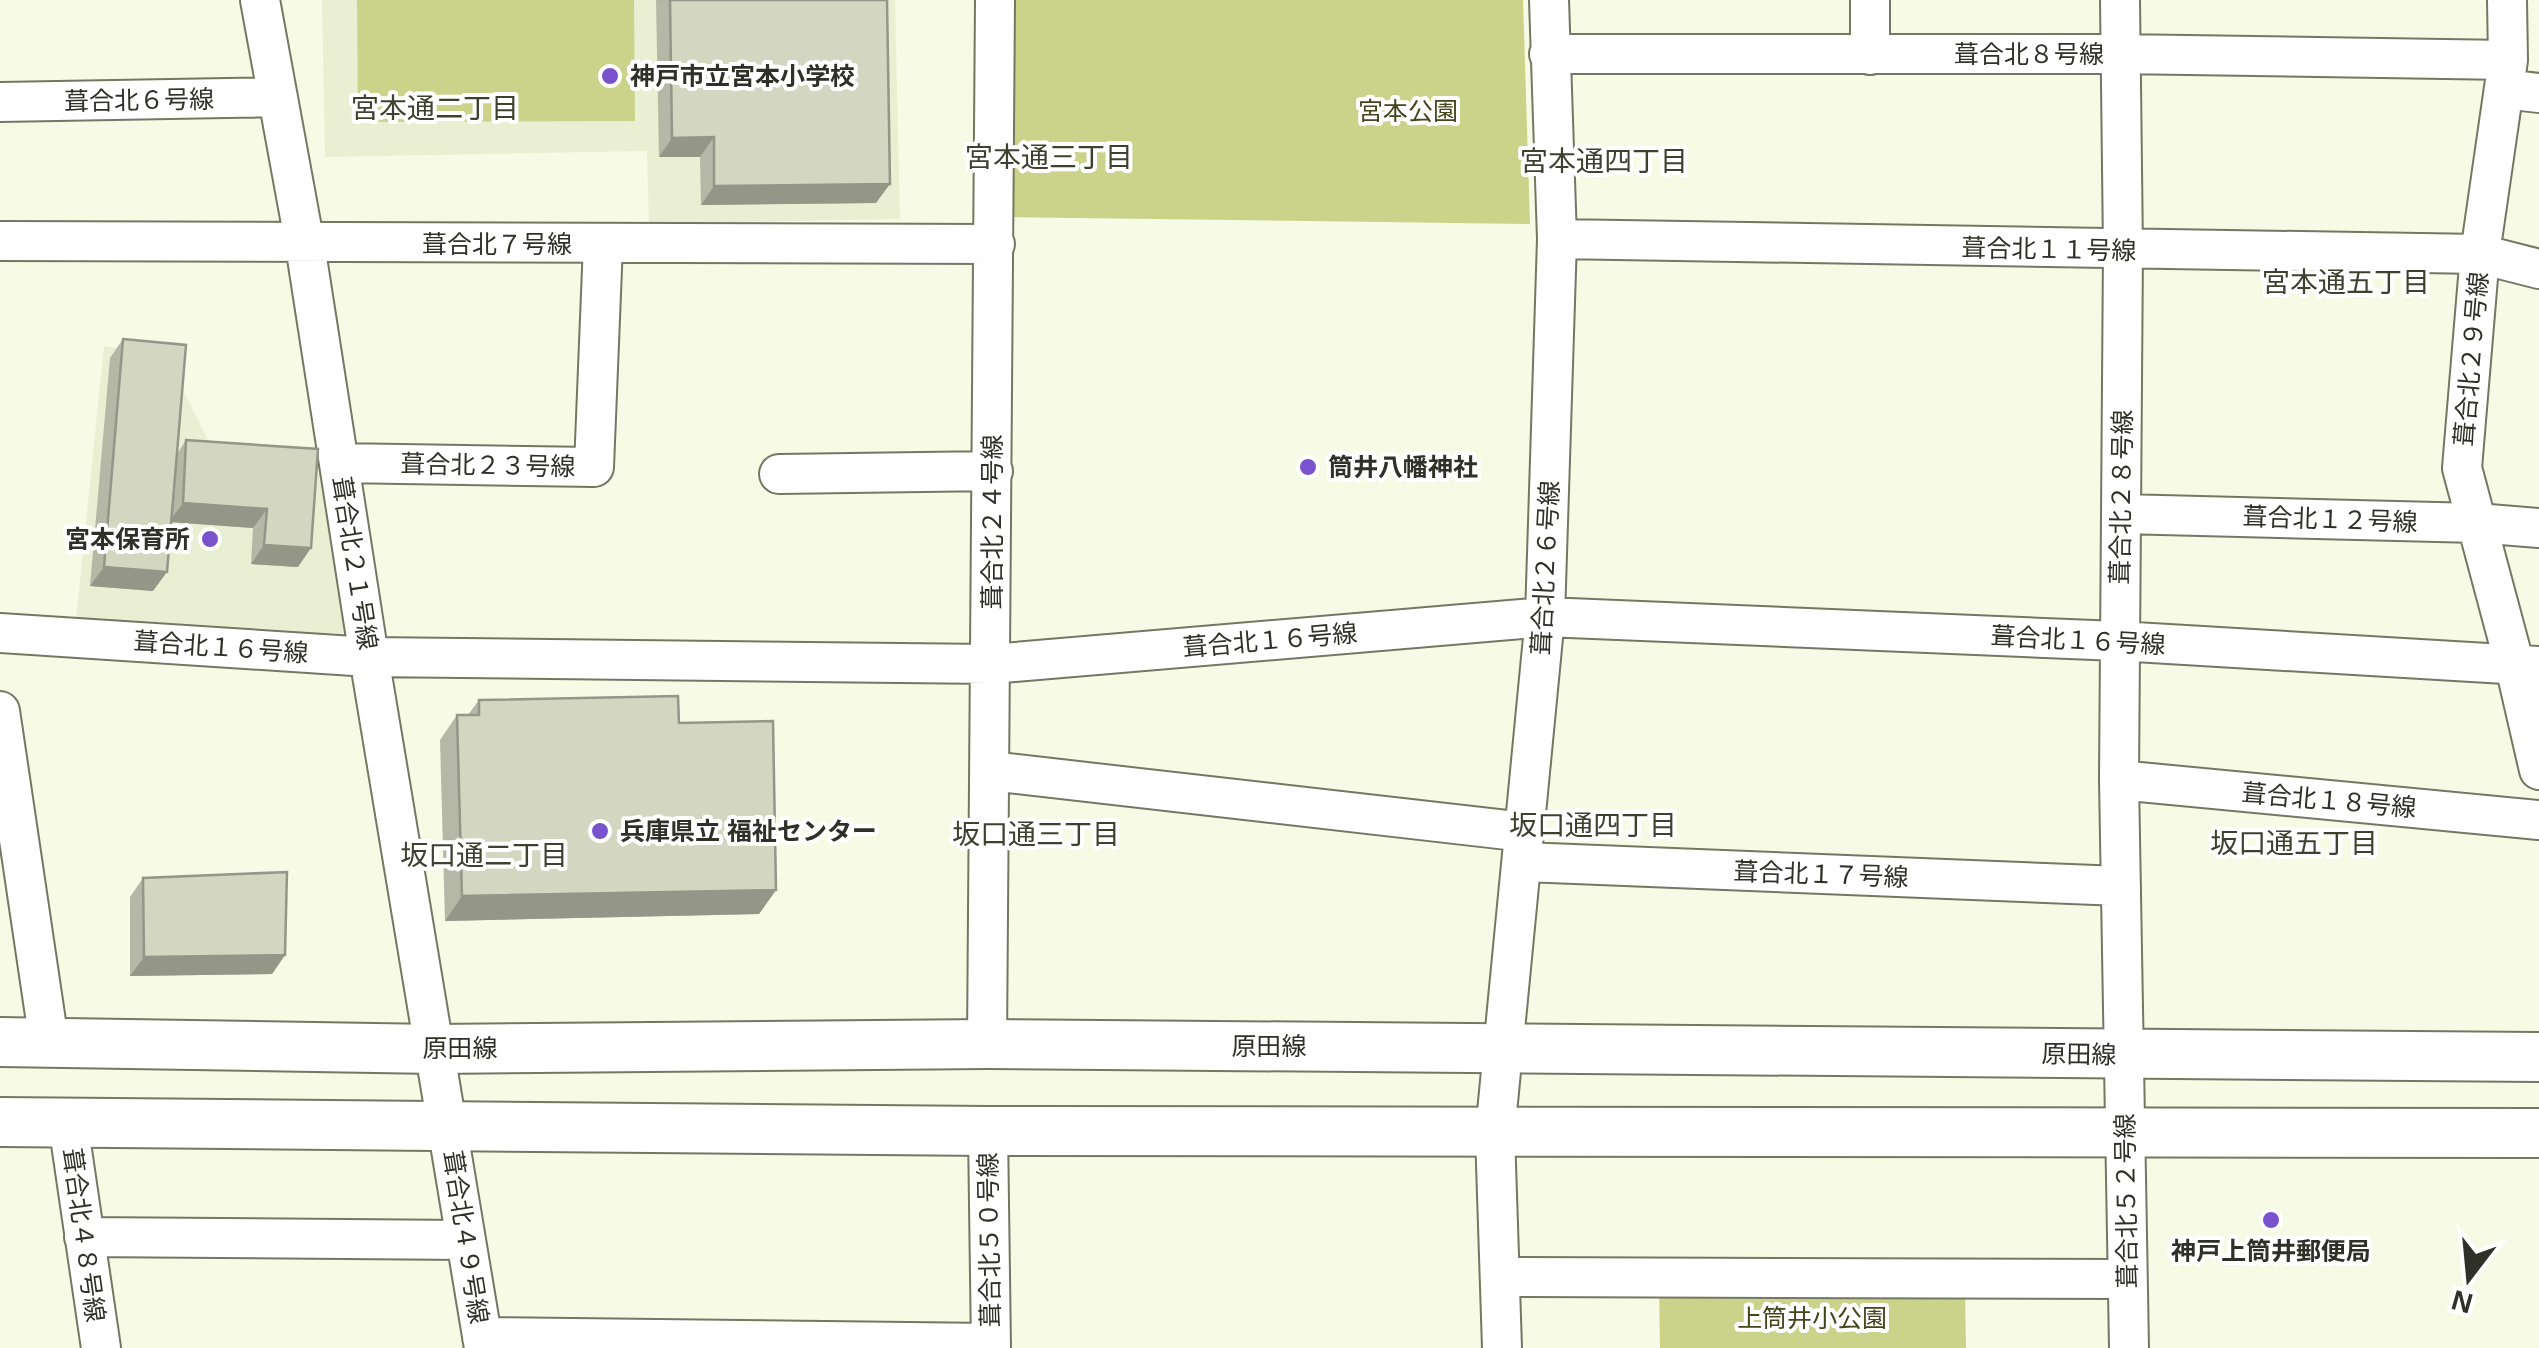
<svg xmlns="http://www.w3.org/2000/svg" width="2539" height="1348" viewBox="0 0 2539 1348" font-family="Helvetica,'Noto Sans JP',sans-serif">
<rect width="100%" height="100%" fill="#f7fbe5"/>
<path fill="#eaefd3" d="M322,0H895L900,219L649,224L647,151L325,157Z
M104,346L180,358L181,386L210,444L320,447L354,646L75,630Z"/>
<path fill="#cbd38a" d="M357,0H634L635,121L358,122Z
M1003,0H1523L1530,224L1005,217Z
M1659,1286L1965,1288L1966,1348H1660Z"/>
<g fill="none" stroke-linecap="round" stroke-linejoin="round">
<defs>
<path id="minor" d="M260,0L305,245L369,657L484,1348
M2120,0L2123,250L2119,780L2129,1348
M2507,0L2508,60L2480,254L2462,468L2515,666L2539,770
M1549,54H2119L2508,60
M1870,55V0
M2504,89L2539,93
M0,102L278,97
M1557,239L2480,254L2539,269
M0,241L995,244
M339,463L594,467L603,244
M779,474L993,471
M2122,514L2477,523L2539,528
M0,633L369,657L991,664L1545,617L2118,641L2539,666
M0,711L49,1042
M990,771L1525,832
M2119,780L2539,820
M1522,862L2121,886
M987,1044L995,0
M68,1123L101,1348
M988,1131L991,1348
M84,1237L466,1240
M1501,1277L2127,1279
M482,1337L991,1343
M1502,1348L1495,1133L1545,617L1557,239L1549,0"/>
<path id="major" d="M0,1042L435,1049L987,1044L2539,1057
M0,1122L988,1131L2539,1133"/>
</defs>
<use href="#minor" stroke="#747764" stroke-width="42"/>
<use href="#major" stroke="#747764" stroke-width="52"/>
<use href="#minor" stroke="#fff" stroke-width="38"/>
<use href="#major" stroke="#fff" stroke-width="48"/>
</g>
<path fill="#b5b8a6" d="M656,0H887L876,203L701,205L700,157H659Z
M123,339L177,454L186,440L318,449L298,567L251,564L253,528L171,522L153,591L90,586L110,358Z
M479,700L679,723L776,890L759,914L445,921L440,740L457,715H468Z
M143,878L285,955L272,974L130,976V897Z"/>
<path fill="#949687" d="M714,137L700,157H659L672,138Z
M890,184L876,203L701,205L714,186Z
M183,503L267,509L253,528L169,522Z
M264,545L311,548L298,567L251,564Z
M104,567L167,572L153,591L90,586Z
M776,890L759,914L445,921L462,896Z
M285,955L272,974L130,976L144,957Z"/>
<path fill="#d3d6c1" stroke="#949687" stroke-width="2.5" d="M670,0H887L890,184L714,186V137L672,138Z
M123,339L186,345L167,572L104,567Z
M186,440L318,449L311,548L264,545L267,509L183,503Z
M678,696L679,723L773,721L776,890L462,896L457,715H479V700Z
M287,872L285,955L144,957L143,878Z"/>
<g fill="#7953cd" stroke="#fff" stroke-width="4">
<circle cx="610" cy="76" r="10"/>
<circle cx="1308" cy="467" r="10"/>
<circle cx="210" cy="539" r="10"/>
<circle cx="600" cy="831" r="10"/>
<circle cx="2271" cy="1220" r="10"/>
</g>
<g text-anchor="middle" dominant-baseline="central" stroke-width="8" stroke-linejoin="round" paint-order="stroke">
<g font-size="25" fill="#2f3028" stroke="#fff">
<text x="2029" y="54">葺合北８号線</text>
<text transform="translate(139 100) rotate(-1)">葺合北６号線</text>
<text x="497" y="244">葺合北７号線</text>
<text transform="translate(2049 249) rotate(1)">葺合北１１号線</text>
<text transform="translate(2471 359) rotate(-85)">葺合北２９号線</text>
<text transform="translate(488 465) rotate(1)">葺合北２３号線</text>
<text transform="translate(2121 497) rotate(-89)">葺合北２８号線</text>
<text transform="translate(2330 519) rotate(2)">葺合北１２号線</text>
<text transform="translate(992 522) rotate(-90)">葺合北２４号線</text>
<text transform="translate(355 563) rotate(81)">葺合北２１号線</text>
<text transform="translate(1545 568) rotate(-87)">葺合北２６号線</text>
<text transform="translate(1270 640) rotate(-5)">葺合北１６号線</text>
<text transform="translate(2078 640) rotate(3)">葺合北１６号線</text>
<text transform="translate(221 647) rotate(4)">葺合北１６号線</text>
<text transform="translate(2329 800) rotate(5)">葺合北１８号線</text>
<text transform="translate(1821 874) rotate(2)">葺合北１７号線</text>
<text x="1269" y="1046">原田線</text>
<text x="460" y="1048">原田線</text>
<text transform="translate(2079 1054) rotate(1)">原田線</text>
<text transform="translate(2126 1201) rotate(-91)">葺合北５２号線</text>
<text transform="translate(84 1235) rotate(82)">葺合北４８号線</text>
<text transform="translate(466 1237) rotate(81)">葺合北４９号線</text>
<text transform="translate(989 1240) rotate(-91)">葺合北５０号線</text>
</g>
<g font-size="25" font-weight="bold" fill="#2f3028" stroke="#fff" text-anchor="start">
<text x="630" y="76">神戸市立宮本小学校</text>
<text x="1328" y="467">筒井八幡神社</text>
<text x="190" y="539" text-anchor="end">宮本保育所</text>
<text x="620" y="831">兵庫県立 福祉センター</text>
<text x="2271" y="1251" text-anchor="middle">神戸上筒井郵便局</text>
</g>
<g font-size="25" fill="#42461c" stroke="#fff">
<text x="1408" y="111">宮本公園</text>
<text x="1812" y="1318">上筒井小公園</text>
</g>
<g font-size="28" fill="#3f4130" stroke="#fff">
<text x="435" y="108">宮本通二丁目</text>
<text x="1049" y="157">宮本通三丁目</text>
<text x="1604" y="161">宮本通四丁目</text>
<text x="2346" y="282">宮本通五丁目</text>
<text x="1593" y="825">坂口通四丁目</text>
<text x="1036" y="834">坂口通三丁目</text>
<text x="2294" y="843">坂口通五丁目</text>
<text x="484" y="855">坂口通二丁目</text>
</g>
</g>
<g transform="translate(2469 1278) rotate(196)" stroke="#ffffff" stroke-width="8" paint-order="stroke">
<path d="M0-8L18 38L0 25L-18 38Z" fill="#2f3028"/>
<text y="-15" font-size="28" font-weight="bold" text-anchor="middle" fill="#2f3028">N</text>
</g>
</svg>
